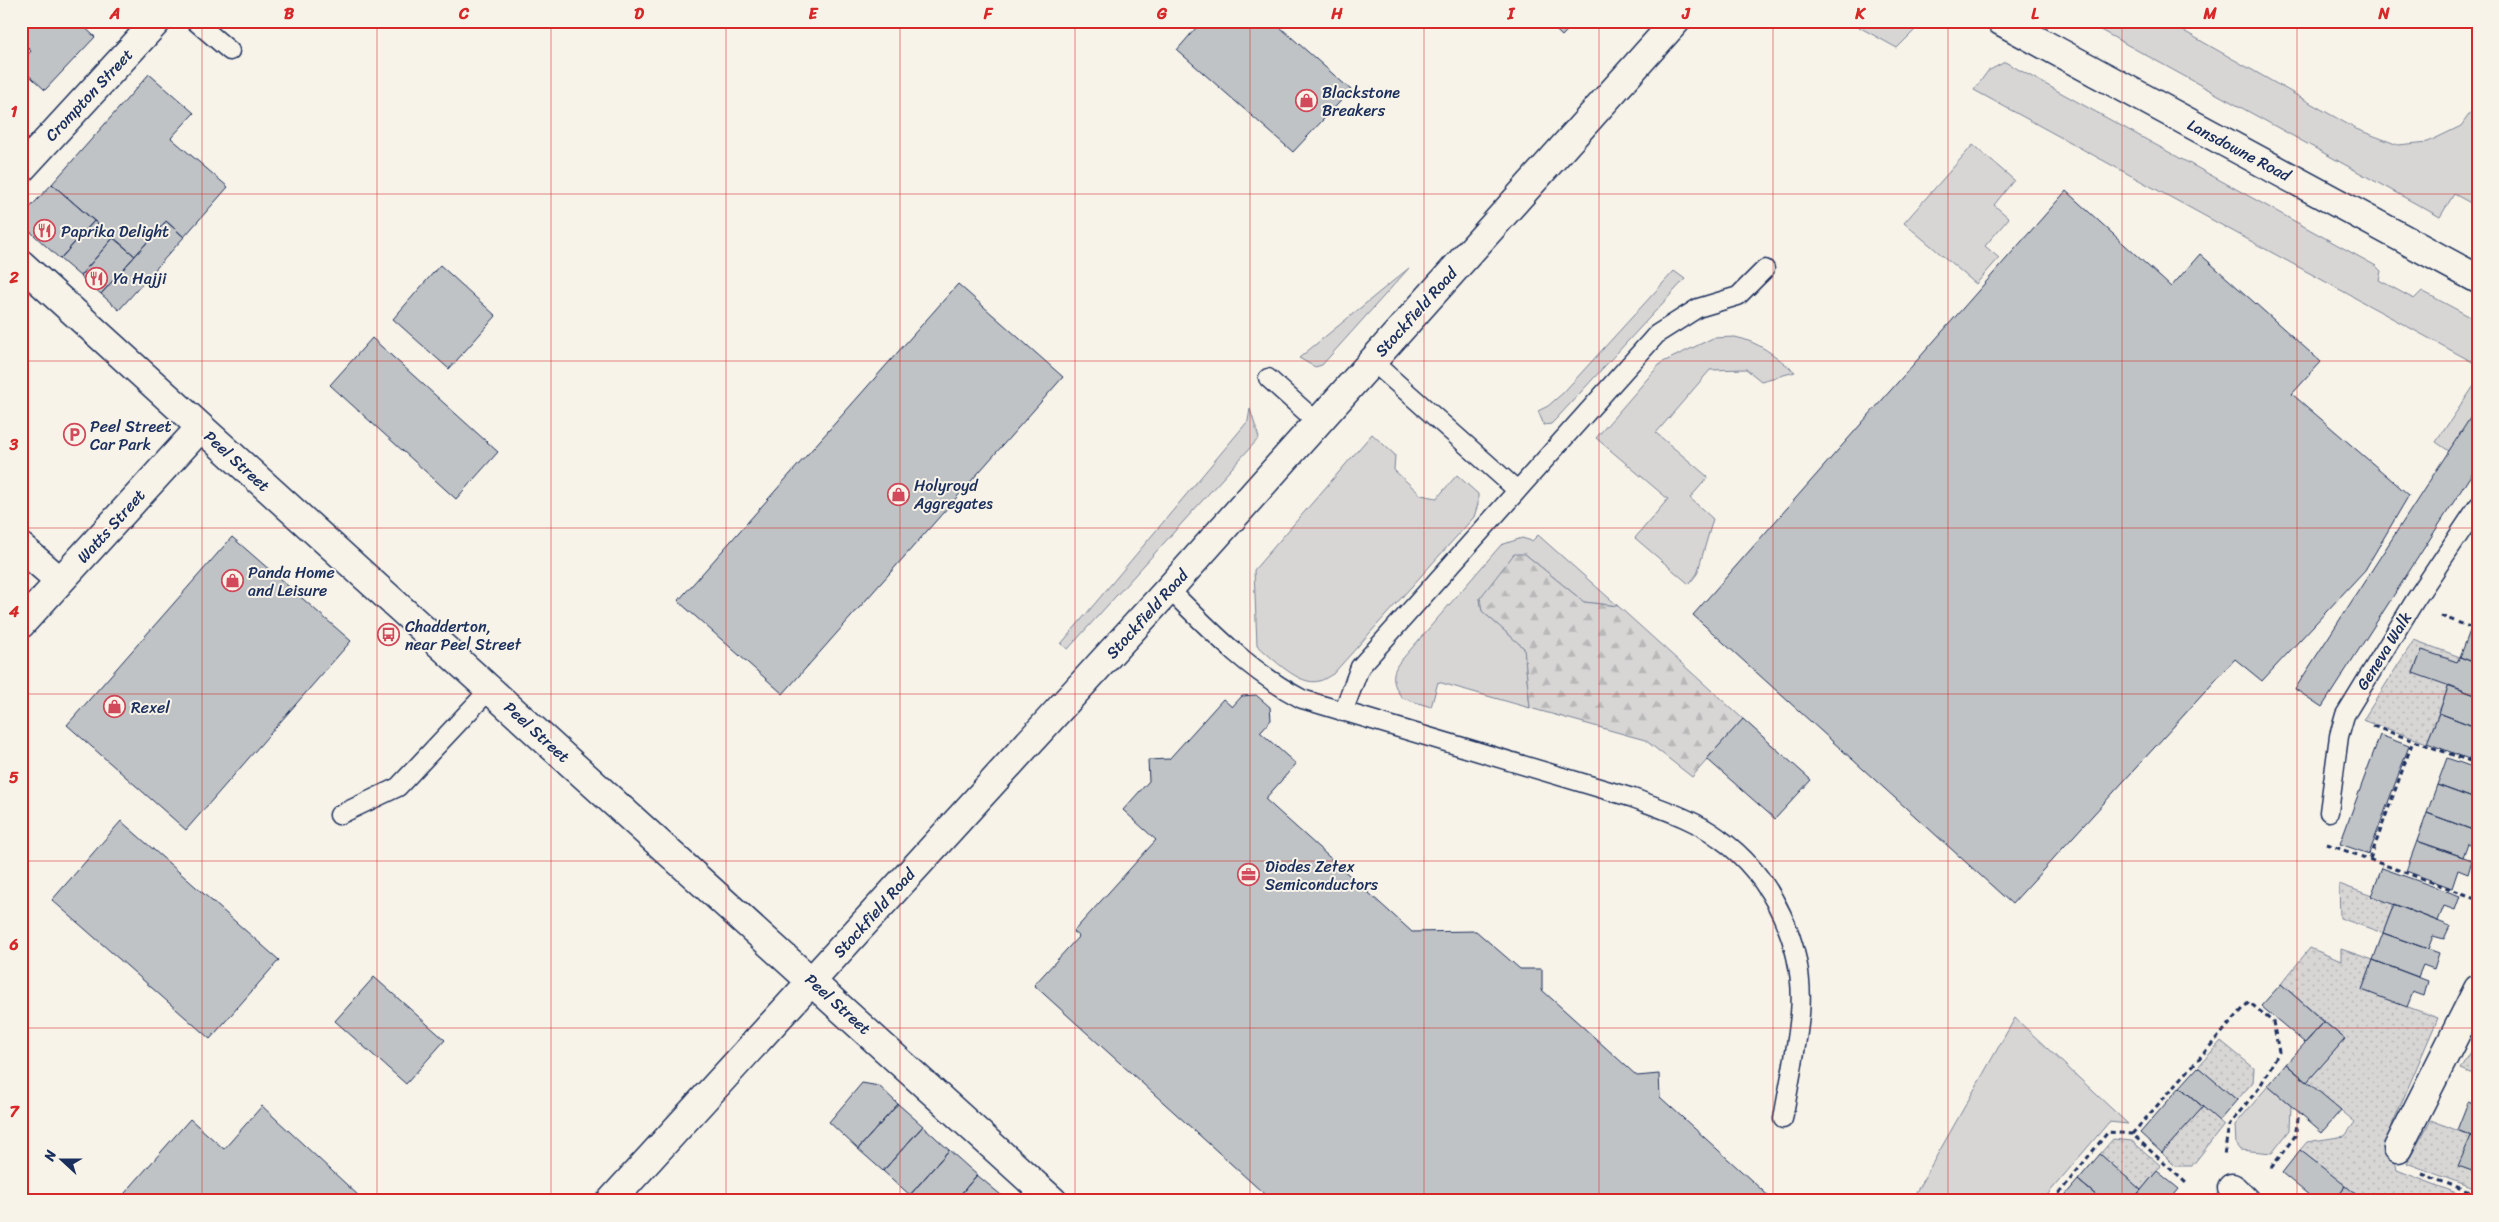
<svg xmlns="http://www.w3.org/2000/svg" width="2499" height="1222" viewBox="0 0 2499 1222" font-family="Sriracha,sans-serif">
<defs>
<pattern id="forest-firs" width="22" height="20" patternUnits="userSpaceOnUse" patternTransform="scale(1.25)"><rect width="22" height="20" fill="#d7d6d4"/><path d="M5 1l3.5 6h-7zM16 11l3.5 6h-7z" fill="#b8b8b8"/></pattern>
<pattern id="garden-dots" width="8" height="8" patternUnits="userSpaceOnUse" patternTransform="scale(1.25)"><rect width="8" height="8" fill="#d7d6d4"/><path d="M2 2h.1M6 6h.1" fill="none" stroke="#b8b8b8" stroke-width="1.8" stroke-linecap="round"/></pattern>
</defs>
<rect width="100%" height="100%" fill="#f7f3e8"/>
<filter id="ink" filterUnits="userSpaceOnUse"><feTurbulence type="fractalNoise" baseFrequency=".02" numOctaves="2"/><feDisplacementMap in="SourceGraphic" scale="10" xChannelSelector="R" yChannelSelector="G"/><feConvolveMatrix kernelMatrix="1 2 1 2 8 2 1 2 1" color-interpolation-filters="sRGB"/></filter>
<g filter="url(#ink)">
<path fill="#d7d6d4" stroke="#798299" d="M1848,21H1924L1897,48Z
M2084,21H2166L2356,129L2398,145L2428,142L2461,126L2478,102V207L2454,194L2440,217Z
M2005,62L2376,266L2381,271L2379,280L2414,299L2422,291L2478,321V365L1974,90L1988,71Z
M1973,145L2014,180L1994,205L2009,218L1985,246L1999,258L1976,284L1904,223Z
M1409,268L1322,365L1315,367L1299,358Z
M1674,271L1685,279L1557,418L1551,424L1544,425L1538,411L1548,406L1563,393Z
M1735,337C1760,342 1775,356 1795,372L1761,381L1746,369L1710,370L1656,433L1708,477L1690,498L1713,519L1697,574L1689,584L1635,538L1668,499L1596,438L1661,363L1713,338Z
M2478,380V414L2449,451L2436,442Z
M1250,409L1259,438L1068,649L1061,644L1248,421Z
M1372,434L1395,455L1394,470L1421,495L1437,498L1457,475L1478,494V504L1474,517L1333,674C1329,676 1324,680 1319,681C1300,687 1271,657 1257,645L1254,570Z
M1538,535L1618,606L1584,602L1525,554L1480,598L1482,611L1524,648L1530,708L1438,682L1431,707L1402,698C1394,686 1390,677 1398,664L1501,545L1522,538L1532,541Z
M2015,1018L2128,1124L2109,1122L2042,1201H1911Z
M2268,1086L2291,1106L2290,1130L2272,1153L2240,1150L2236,1145L2235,1125Z"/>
<path fill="url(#forest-firs)" stroke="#798299" d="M1514,554H1525L1584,602L1618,606L1743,719L1692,777L1645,740L1530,708L1524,648L1482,611L1480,598Z"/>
<path fill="url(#garden-dots)" stroke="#798299" d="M2414,640L2460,657L2457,662L2422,650L2413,672L2449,685L2427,743L2363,720Z
M2339,884L2394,904L2383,933L2340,918Z
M2310,948L2341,961V949L2373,960L2362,990L2438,1018L2392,1125L2393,1150L2397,1170L2477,1201H2364L2300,1150L2307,1142L2345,1136L2355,1122L2307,1082L2345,1039L2281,984Z
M2478,1038V1076L2460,1069Z
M2221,1041L2254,1068L2253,1082L2237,1100L2198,1067Z
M2203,1107L2224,1125L2192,1166H2175L2162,1153Z
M2431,1120L2471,1136L2459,1166L2478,1173V1190L2407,1163Z
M2113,1139L2132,1141L2161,1166L2141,1190L2100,1154Z"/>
<path fill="#c0c3c5" stroke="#1b2f5e" d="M31,21H54L56,23L58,21H78L95,37L45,90L21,68V62L31,51L21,41V32Z
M1202,21H1273L1351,90L1293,152L1177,50Z
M1546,21H1576L1562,36Z
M2419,21H2434L2430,28Z
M149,74L194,113L171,138L228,187L184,237L166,221L135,256L52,184Z
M52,184L94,221L60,259L21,223V217Z
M2066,191L2171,287L2200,254L2321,362L2292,394L2409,495L2365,570L2262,681L2235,659L2012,904L1693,615Z
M94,221L113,238L80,276L60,259Z
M166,221L184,237L119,310L101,294Z
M113,238L135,256L101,294L80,276Z
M440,265L496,316L449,369L393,319Z
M958,284L1063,377L783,694L678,601Z
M372,338L498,452L456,499L330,385Z
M2474,412L2478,414V464L2322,707L2295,689Z
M232,537L351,641L186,830L67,725Z
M2478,610V627L2472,625Z
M2470,631L2478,634V664L2460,657Z
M2422,650L2457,662L2460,657L2478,664V696L2413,673Z
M2449,685L2478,696V728L2439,713Z
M1256,695L1270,707L1271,720L1260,732L1296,764L1265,799L1412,932L1476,931L1520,969H1542V990L1637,1076L1659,1074L1660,1097L1774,1201H1272L1034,985L1079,936L1073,932L1156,840L1123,810L1149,781L1148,760L1169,759L1223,699L1232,707L1242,696Z
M2439,713L2478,728V752L2474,761L2427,743Z
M1743,719L1811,780L1775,819L1707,759Z
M2380,735L2409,746L2369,854L2340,844Z
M2447,758L2478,769V800L2437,785Z
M2437,785L2478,800V816L2473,830L2427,813Z
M2427,813L2478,832L2476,847L2468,843L2463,857L2417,841Z
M121,821L279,960L210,1039L52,900Z
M2417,841L2472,860L2468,874L2458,870L2452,888L2406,871Z
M2382,868L2460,896L2455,910L2444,906L2438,921L2371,896Z
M2394,904L2450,926L2444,939L2433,936L2428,949L2383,933Z
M2383,933L2439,953L2434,969L2423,965L2418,977L2373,960Z
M2373,960L2428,981L2424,996L2413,992L2407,1007L2362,990Z
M374,977L445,1040L406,1084L335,1021Z
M2281,984L2324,1022L2305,1043L2261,1006Z
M2324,1022L2345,1039L2307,1082L2286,1064Z
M2286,1064L2341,1110L2322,1132L2268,1086Z
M2198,1067L2237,1100L2219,1121L2180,1087Z
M862,1083L879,1086L898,1104L858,1149L829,1122Z
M2180,1087L2203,1107L2162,1153L2140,1133Z
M2478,1090V1106L2472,1104Z
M2468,1102L2478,1106V1138L2457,1130Z
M898,1104L923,1126L883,1171L858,1149Z
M262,1106L360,1197L356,1201H118L190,1119L224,1149Z
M923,1126L949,1150L910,1195L883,1171Z
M2471,1136L2478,1138V1173L2458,1166Z
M949,1150L977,1175L955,1201H917L910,1195Z
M2300,1150L2346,1186L2334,1201H2316L2282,1173Z
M2100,1154L2141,1190L2132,1201H2103L2078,1180Z
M2157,1171L2179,1189L2169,1201H2132Z
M977,1175L1007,1200L1006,1201H955Z
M2078,1180L2099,1198L2097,1201H2060Z
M2346,1186L2364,1201H2334Z"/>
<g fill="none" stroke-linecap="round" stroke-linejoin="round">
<defs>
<path id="lane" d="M195,21L230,51
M1372,361L1517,490
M1268,378L1317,422
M1169,589C1210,630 1250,672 1302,699L1633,798C1662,809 1694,819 1719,838C1773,876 1806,948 1800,1014C1797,1049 1789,1084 1783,1119
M1343,712L1360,667L1657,334L1698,308L1738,296L1765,269
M2329,812L2339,736L2345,715L2414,602L2478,506
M339,815L398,787L490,689"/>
<path id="street" d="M21,169L157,21
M21,264L1053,1201
M21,547L60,581
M21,624L200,428
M2398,1148L2478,989
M2232,1188L2245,1201"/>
<path id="secondary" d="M2001,21L2478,279
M611,1201L1169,589L1676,21"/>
</defs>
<use href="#lane" stroke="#1b2f5e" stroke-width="21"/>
<use href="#street" stroke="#1b2f5e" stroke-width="31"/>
<use href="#secondary" stroke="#1b2f5e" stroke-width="31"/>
<path stroke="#1b2f5e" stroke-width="3" stroke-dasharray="5 4" stroke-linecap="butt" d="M2441,616L2478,630
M2373,726L2478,764
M2327,844L2478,899
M2370,859L2413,741
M2132,1134L2249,1002L2273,1022L2279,1052L2259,1088L2229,1125L2224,1155
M2271,1168L2295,1136L2299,1113
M2422,1174L2478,1195
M2053,1201L2108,1132L2132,1134L2186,1183"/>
<use href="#lane" stroke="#f7f3e8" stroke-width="18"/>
<use href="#street" stroke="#f7f3e8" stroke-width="28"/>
<use href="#secondary" stroke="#f7f3e8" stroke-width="28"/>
</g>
</g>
<path fill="none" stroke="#d62828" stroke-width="1" stroke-opacity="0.55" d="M202,21V1201M377,21V1201M551,21V1201M726,21V1201M900,21V1201M1075,21V1201M1250,21V1201M1424,21V1201M1599,21V1201M1773,21V1201M1948,21V1201M2122,21V1201M2297,21V1201M21,194H2478M21,361H2478M21,528H2478M21,694H2478M21,861H2478M21,1028H2478"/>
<defs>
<symbol id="shop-ring" viewBox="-11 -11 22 22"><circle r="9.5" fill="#f7f3e8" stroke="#d1495b" stroke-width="1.5"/><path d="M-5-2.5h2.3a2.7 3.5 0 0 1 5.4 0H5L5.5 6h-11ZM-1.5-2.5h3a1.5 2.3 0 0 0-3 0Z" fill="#d1495b"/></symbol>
<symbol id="restaurant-ring" viewBox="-11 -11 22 22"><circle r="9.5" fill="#f7f3e8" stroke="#d1495b" stroke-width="1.5"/><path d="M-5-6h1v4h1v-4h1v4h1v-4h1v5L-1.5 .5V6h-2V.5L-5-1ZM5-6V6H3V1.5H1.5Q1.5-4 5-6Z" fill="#d1495b"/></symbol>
<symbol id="parking-ring" viewBox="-11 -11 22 22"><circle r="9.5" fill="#f7f3e8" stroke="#d1495b" stroke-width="1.5"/><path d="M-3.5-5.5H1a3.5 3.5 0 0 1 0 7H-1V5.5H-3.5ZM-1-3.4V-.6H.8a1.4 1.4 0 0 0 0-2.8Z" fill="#d1495b"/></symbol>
<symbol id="bus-ring" viewBox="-11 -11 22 22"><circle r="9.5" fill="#f7f3e8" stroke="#d1495b" stroke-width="1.5"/><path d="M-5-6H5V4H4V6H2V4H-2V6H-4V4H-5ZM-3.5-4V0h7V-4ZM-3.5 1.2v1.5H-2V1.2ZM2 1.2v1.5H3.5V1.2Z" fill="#d1495b"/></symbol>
<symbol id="office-ring" viewBox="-11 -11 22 22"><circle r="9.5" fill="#f7f3e8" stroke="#d1495b" stroke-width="1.5"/><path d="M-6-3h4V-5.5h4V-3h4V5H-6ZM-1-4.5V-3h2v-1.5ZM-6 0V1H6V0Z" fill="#d1495b"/></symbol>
</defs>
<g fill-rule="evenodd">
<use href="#shop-ring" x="1294" y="88" width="25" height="25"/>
<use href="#restaurant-ring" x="32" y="218" width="25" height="25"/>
<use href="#restaurant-ring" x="84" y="266" width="25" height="25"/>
<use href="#parking-ring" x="62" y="422" width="25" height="25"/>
<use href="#shop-ring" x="886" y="482" width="25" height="25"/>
<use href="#shop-ring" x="220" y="568" width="25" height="25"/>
<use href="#bus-ring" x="376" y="622" width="25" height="25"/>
<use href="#shop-ring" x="102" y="694" width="25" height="25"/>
<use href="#office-ring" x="1236" y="862" width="25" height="25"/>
</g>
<g text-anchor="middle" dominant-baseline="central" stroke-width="4" stroke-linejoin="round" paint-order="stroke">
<g font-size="16" fill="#1b2f5e" stroke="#f7f3e8" text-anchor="start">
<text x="1322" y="92">Blackstone<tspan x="1322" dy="18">Breakers</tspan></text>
<text x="61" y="231">Paprika Delight</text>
<text x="113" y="278">Ya Hajji</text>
<text x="90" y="426">Peel Street<tspan x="90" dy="18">Car Park</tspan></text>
<text x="914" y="485">Holyroyd<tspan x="914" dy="18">Aggregates</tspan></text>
<text x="248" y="572">Panda Home<tspan x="248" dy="18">and Leisure</tspan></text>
<text x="405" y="626">Chadderton,<tspan x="405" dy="18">near Peel Street</tspan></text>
<text x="131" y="707">Rexel</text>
<text x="1265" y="866">Diodes Zetex<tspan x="1265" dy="18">Semiconductors</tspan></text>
</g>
<g font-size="16" fill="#1b2f5e" stroke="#f7f3e8">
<text transform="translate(89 95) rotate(-47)">Crompton Street</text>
<text transform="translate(2239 150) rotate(28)">Lansdowne Road</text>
<text transform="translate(1416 312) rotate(-48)">Stockfield Road</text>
<text transform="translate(237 461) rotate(42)">Peel Street</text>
<text transform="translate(111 526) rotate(-48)">Watts Street</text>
<text transform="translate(1147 614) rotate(-48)">Stockfield Road</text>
<text transform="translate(2384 651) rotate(-58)">Geneva Walk</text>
<text transform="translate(537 732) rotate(42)">Peel Street</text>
<text transform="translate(874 913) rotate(-48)">Stockfield Road</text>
<text transform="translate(838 1004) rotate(42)">Peel Street</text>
</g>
</g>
<rect width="2499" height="1222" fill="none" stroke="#f7f3e8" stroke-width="55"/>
<g transform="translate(62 1160) rotate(291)" stroke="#f7f3e8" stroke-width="4" paint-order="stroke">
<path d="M0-4L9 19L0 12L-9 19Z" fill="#1b2f5e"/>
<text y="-8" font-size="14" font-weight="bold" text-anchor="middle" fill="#1b2f5e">N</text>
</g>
<rect x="28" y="28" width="2444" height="1166" fill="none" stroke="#d62828" stroke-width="2"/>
<g font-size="16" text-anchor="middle" font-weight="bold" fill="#d62828">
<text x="115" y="19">A</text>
<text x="289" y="19">B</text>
<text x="464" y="19">C</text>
<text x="639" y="19">D</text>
<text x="813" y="19">E</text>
<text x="988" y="19">F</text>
<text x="1162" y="19">G</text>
<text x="1337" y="19">H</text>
<text x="1511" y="19">I</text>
<text x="1686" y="19">J</text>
<text x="1860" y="19">K</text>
<text x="2035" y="19">L</text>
<text x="2210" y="19">M</text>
<text x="2384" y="19">N</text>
<text x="14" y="117">1</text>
<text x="14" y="283">2</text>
<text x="14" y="450">3</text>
<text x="14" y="617">4</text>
<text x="14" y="783">5</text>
<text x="14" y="950">6</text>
<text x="14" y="1117">7</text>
</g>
</svg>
